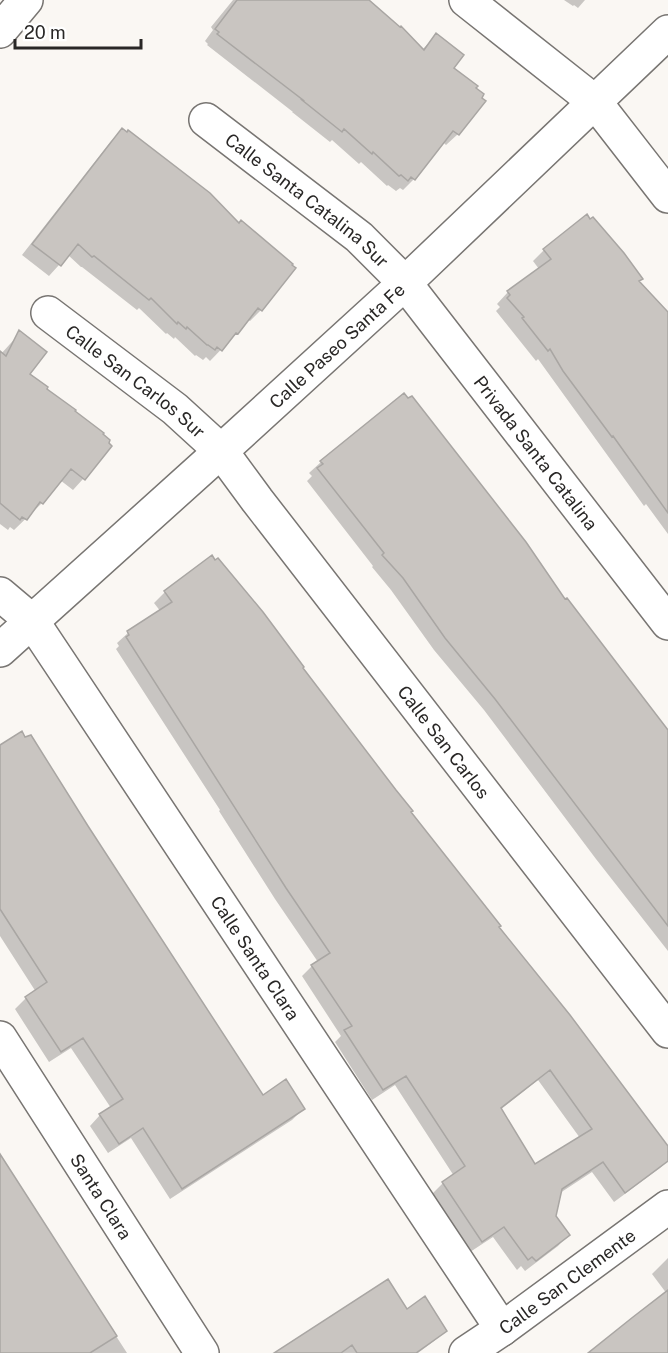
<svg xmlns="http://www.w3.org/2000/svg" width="668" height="1353" viewBox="0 0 668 1353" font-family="'Public Sans',sans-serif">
<rect width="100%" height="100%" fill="#faf7f3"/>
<path fill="#0003" fill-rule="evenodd" d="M233,0H368L422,50L436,35L452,68L474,88L480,98L484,101L458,134L446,145L443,142L414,179L403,190L400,188L396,191L388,185L387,186L361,162L359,164L332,140L330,142L292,112H293L207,45L208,44L205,41L213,30L211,27Z
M564,0H585L578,8L574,5L573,6Z
M122,130L294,269L261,310L250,321L247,319L237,333L210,361L206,357L203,360L196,355L195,356L175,337L174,339L167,333L166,334L139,308L137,310L82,267H81L68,255L49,276L22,255L111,141Z
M544,250L638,282L668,315V534L646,504L644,506L538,359L536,361L496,311L500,307L497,304L508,292L539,269L533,261Z
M20,333L28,374L73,411L110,446L83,479L73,490L60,480L42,503L14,530L10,527L8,530L0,524V355Z
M404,395L668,733V951L596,859L484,710L434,650L391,590L372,567L373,566L307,481L312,476L309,473L321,462Z
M165,592L410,812L668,1149V1160L660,1168L614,1202L592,1172L560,1193L554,1216L568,1235L558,1246L525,1271L521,1266L517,1270L493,1237L470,1252L432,1194L443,1183L454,1176L395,1085L372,1100L335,1042L341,1036L302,976L312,966L318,962L275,899L219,811L220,810L116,649L119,646L117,643L128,633L161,612L154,603ZM538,1080L580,1138L534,1166L500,1110Z
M0,747L262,1097L303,1109L292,1120L170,1199L131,1138L108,1153L90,1126L100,1115L111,1108L71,1048L49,1062L15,1009L26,998L36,992L0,936Z
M0,1156L127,1353H0Z
M668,1258V1353H589L667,1294L652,1274Z
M407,1311L445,1330L434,1341L418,1353H281Z"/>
<path fill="#c9c5c1" stroke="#a9a6a3" stroke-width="1.5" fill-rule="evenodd" d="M237,0H369L400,27L401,26L424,50L436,33L464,55L454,68L478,86L476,88L484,94L482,98L486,101L459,135L453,131L415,180L411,177L408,181L401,175L399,176L373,152L372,154L344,129L342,132L302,100H303L217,34L219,32L215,29Z
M122,128L127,132L128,130L210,193L239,223L241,220L293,264L292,265L296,268L262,311L258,308L238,334L236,333L222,351L217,347L215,350L208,345H207L187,327L186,329L178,322L177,324L151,298L149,300L94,256L92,257L78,244L61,266L32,244Z
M587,214L590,219L593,217L624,253L643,279L639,281L668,312V513L613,436L612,437L563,371L550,349L548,351L522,318L524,317L507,298L510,295L507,291L551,259L543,249Z
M19,330L47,352L30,374L48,387L47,389L76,410L75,411L104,433L103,434L110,440L109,443L112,446L85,480L71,469L43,504L40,502L27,520L22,517L20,520L0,503V351L6,356Z
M404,393L408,398L412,396L526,542L565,599L567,598L668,730V926L495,699L445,638L403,578L382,555L384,553L317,468L323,464L320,461Z
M212,555L215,560L218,558L263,612L304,667L303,668L396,790L413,811L411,812L501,926L499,927L570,1015L668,1146V1161L625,1193L603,1162L562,1189L556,1216L570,1235L536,1261L532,1257L528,1260L504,1227L482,1242L442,1182L465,1166L406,1076L383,1090L344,1030L352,1026L311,965L330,953L286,888L126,637L129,635L127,631L172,602L164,591ZM550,1070L592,1129L535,1164L501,1108Z
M22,731L25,737L31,735L88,826L263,1095L286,1079L305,1109L182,1189L143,1128L119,1144L99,1114L123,1099L83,1038L61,1052L25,997L47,982L0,909V745Z
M0,1154L117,1336L90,1353H0Z
M388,1279L407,1309L425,1296L447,1331L416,1353H357L352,1345L341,1353H274Z
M668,1290V1353H588L633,1317Z"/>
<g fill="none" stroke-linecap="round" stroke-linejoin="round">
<defs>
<g id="minor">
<path d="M466,0L595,102L668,196"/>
<path d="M0,31L26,0"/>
<path id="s1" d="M206,120L359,237L405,283L668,623"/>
<path id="s2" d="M48,313L175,409L221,451L257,500L668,1031"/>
<path id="s3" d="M0,594L32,621L58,660L502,1329"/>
<path id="s4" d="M0,1038L202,1353"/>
<path id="s5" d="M466,1353L502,1329L668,1207"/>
</g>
<g id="tertiary">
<path id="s6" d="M0,650L221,451L405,283L668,32"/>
</g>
</defs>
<use href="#minor" stroke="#787572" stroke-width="36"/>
<use href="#tertiary" stroke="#787572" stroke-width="36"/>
<use href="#minor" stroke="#fff" stroke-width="33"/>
<use href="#tertiary" stroke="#fff" stroke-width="33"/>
</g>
<g text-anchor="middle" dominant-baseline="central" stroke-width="4.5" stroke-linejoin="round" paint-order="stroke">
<g font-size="18" fill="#292726" stroke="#fff">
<text stroke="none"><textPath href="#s1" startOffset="129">Calle Santa Catalina Sur</textPath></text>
<text stroke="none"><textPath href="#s6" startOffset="454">Calle Paseo Santa Fe</textPath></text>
<text stroke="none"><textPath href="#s2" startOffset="111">Calle San Carlos Sur</textPath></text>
<text stroke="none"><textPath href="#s1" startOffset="472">Privada Santa Catalina</textPath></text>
<text stroke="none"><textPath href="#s2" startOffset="588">Calle San Carlos</textPath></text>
<text stroke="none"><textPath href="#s3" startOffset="446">Calle Santa Clara</textPath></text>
<text stroke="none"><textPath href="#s4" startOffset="188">Santa Clara</textPath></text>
<text stroke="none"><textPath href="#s5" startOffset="124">Calle San Clemente</textPath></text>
</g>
</g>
<path d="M15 39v9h126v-9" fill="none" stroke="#292726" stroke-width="3"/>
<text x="24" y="39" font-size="18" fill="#292726" stroke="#ffffff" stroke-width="4.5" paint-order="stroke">20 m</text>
</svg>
